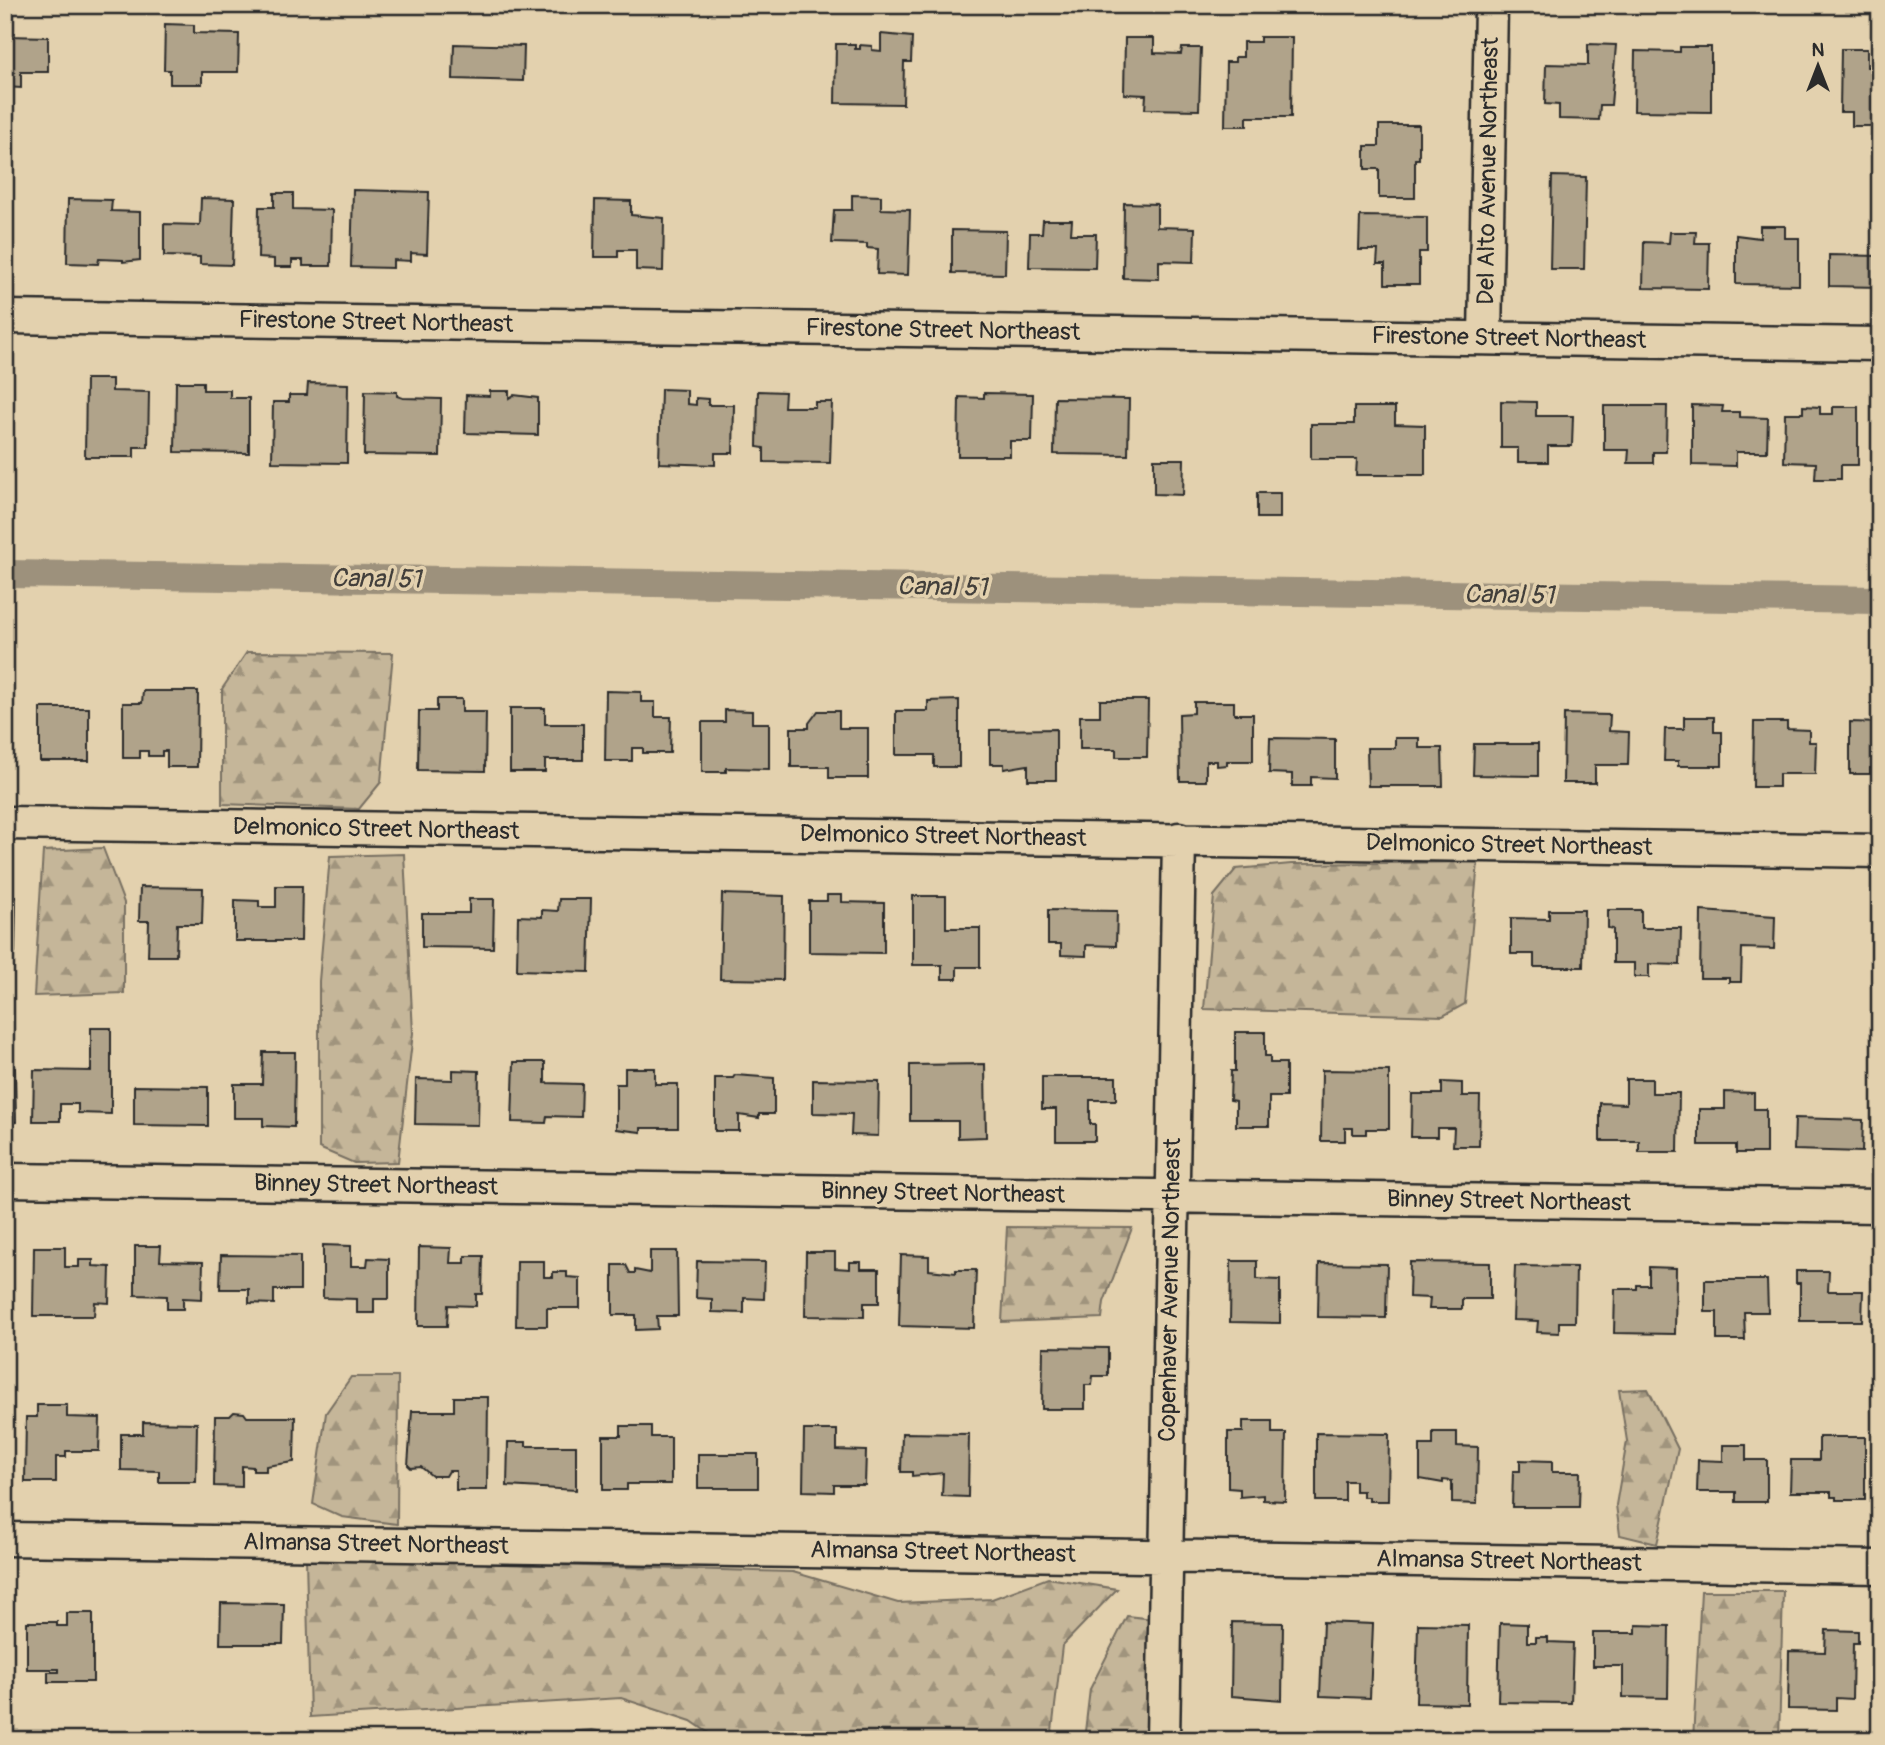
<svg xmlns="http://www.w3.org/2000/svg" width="1885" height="1745" viewBox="0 0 1885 1745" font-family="Pangolin,sans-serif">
<defs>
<pattern id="forest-firs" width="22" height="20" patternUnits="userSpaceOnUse" patternTransform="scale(1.75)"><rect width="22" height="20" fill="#c5b699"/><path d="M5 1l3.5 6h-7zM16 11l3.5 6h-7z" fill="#a0947d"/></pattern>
</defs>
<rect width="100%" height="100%" fill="#e3d1ae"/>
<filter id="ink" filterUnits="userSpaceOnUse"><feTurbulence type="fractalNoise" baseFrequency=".0143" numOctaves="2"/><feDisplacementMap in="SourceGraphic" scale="14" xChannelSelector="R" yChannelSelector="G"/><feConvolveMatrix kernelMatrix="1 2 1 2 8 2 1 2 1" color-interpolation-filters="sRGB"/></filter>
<g filter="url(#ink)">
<path fill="url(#forest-firs)" stroke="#787062" stroke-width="2" d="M247,652L393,653L381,782L359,809L222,804V689Z
M103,848L124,903V993L34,996L43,851Z
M404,854L413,1033L398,1162L354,1163L319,1148V981L330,856Z
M1478,862L1465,1004L1443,1016L1204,1009L1214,896L1236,869L1291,864Z
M1007,1227L1132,1228L1104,1302L1102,1318L1002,1322Z
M351,1377H398L397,1524L342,1517L313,1504L326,1413Z
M1648,1389L1678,1449L1657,1544L1620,1535L1616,1505L1627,1441L1619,1390Z
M306,1558L793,1572L898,1603L992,1599L1048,1578L1117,1589L1062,1646L1051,1740H719L691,1721L621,1698L310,1717Z
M1701,1591H1783L1779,1740H1693Z
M1127,1616L1153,1619L1155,1740H1084L1090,1689Z"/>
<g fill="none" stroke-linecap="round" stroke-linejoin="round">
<path stroke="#6f685c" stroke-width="8" d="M502,1740L592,1733L628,1740"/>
<path stroke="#9d917c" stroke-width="28" d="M5,574L1880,600"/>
</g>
<path fill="#b0a38a" stroke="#2b2b2b" stroke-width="2" d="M165,24L194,25V33L239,34L238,72H202V84H170V70H164Z
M5,31H8V36L48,37V72H21V88L5,87Z
M881,34L912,37L911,62H904L903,104L835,103L836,44H855V49H860V45L872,46V50L881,51Z
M1260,37H1292L1291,117H1247V126H1225L1226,62H1235V57H1243V42H1260Z
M1125,38H1154V53L1181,54L1182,48H1201L1199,110L1145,109L1146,95L1124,94Z
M454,44L524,46L523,81L453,79Z
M1588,44L1616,45L1611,105H1600L1599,120L1559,119V105L1545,104L1546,64L1588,65Z
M1680,47H1711V112L1634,111L1635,51L1680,52Z
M1841,49H1867V67H1880L1879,126H1852V112H1840Z
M1379,125H1419V159H1415V198H1379V169H1365V146H1379Z
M1552,176L1586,177L1584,269H1550Z
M353,190L429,192L427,254L411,253V261L393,260V268L351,267Z
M274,193H293V209L332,210L331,266H303V260H292V267H274V259L258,258L259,207H274Z
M852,195L881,196V209L910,210L908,275L877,274L878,249L867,248V244L832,243L834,210H852Z
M201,198L234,199L232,265L200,264V257L164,256V224L200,225Z
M68,199L112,200L111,211L140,212V260L123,262V260L99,259L98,264L67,263Z
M595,200L631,201V215L664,218L663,271L636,270V250H618V257H594Z
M1124,203L1157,204V227L1195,228L1194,262L1159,261V279L1123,278Z
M1360,216L1427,217V252H1419V284H1385V264H1377L1378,250H1359Z
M1043,220H1072L1071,234H1096L1095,268L1029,267L1030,233H1042Z
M1760,226H1785V238H1799V285L1736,284V235L1760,238Z
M952,230L1006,231L1005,274L952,273Z
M1670,232H1696L1695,243H1709L1708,289L1643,288L1644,242L1669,243Z
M1829,255L1880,256V287L1829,286Z
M86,379H112V391L149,392L148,447H134V457H85Z
M176,382H203V390H230V398H249V453L175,452Z
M308,383L348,384L347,463L272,462L273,402H289V395H307Z
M661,389L687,390V404L696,405V398L708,399V405H734L733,453H715V465L659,463Z
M365,391L397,392V396L403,398L441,399L440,456L364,455Z
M490,391H509V398L514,395L538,398V435L465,433L466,395L490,396Z
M758,391L785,392L784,407H815V402H832L830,463L764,462V448L757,447Z
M984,393L1033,394L1032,441H1010V456H958L959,397L984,398Z
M1055,398L1129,399L1128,455L1054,454Z
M1501,401L1536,402V416H1573L1572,446H1548V462H1518V448H1501Z
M1692,405L1723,406L1722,412H1739V417L1768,418L1767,452H1736V466L1692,465Z
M1604,406H1667L1666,452H1653V463H1628L1629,450H1604Z
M1803,406L1820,407V414H1833V407H1858V465H1841V479H1815L1816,463L1784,462L1785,413H1803Z
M1354,407H1395V424L1425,425V475H1356L1357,459H1311V424H1354Z
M1154,459H1184L1183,495L1154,494Z
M1257,493H1280V518H1257Z
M143,691H198L197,767H167V751H162V756H148V751H140V758H123V703H142Z
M606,691L641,692V702H655V717H671L670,753H643V748H632V761H605Z
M437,699H462V712H486L485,771L418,770L419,711H437Z
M959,700V767H934V755H896V711H928V701Z
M1100,700H1148L1147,757H1116V749H1080V716H1100Z
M1194,702H1234V714H1253V761H1227V765L1217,766V761H1206V781H1180L1179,714L1194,713Z
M5,704H11L10,754L5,753Z
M40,708H89V761H40Z
M510,708H545V724H583V760H545V772H510Z
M725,710L752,711V723H769V769L726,768V772H702V722H725Z
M818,711H839V728H868V778H829V767H791V728H809V723Z
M1564,714L1610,715L1609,731L1629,732L1628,765H1595V783H1563Z
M1684,717H1714V732H1722V766H1678V761H1664L1665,729H1684Z
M1754,722H1787V729L1809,730V742H1816L1815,774H1779V787H1753Z
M1850,722L1880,723V768H1870V774H1850Z
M1056,729V780H1028V765L1004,769V764H990V730Z
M1270,738L1335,739V778L1311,777V786H1292V774L1269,773Z
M1395,738H1419V748H1442L1443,786H1368L1367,748H1395Z
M1474,744H1538V776L1473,775Z
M276,886H302L301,941H235V900L259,901V907H276Z
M140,887L203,888L202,924H177L176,956H148L149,921H139Z
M722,894L784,896L783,980L720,979Z
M827,895H842V902L884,903V953L809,952V901H827Z
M913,896H946V928H980V967H957V979H942V965H913Z
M5,897H16L15,952H5Z
M469,899H494L493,948L422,947V913H469Z
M559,899H591L589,972L517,970L518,916L542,917V910L558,911Z
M1048,910L1117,911L1116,946L1086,945V956L1061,955V944H1048Z
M1549,910H1584L1583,967H1534V954H1511V918L1549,919Z
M1608,910H1641V928H1681L1680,965L1649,964V977H1634V963H1613V929L1608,928Z
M1701,911L1775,916L1774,949L1742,948L1741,982H1729V978H1700Z
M91,1028H111V1114L78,1113V1104H60V1121H33L34,1070L91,1071Z
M1235,1032H1265V1056H1270V1063H1286V1097H1269V1126H1236V1101L1230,1100L1231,1071H1235Z
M263,1052H295L294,1127L263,1126V1118H234V1084H262Z
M514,1062H545V1083L582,1084L581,1117L547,1116L546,1123L512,1122Z
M985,1064L986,1137L958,1138V1121H910V1065Z
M5,1068H15L16,1122H5Z
M625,1068H655V1084H678V1128H641V1132L616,1129V1084H625Z
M453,1070L479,1071L478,1125L415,1124L416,1079L453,1080Z
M1322,1070L1389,1071V1129H1366V1134H1353V1128H1345V1141H1321Z
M735,1075L774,1078V1114H759V1118L739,1115V1131H715V1078H733Z
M1042,1077H1116V1100H1090V1124H1095V1141H1056V1109H1042Z
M1626,1079H1652V1093H1679L1678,1152H1639V1141H1600V1103L1626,1104Z
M813,1080L879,1081L878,1136L851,1135L852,1114L813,1113Z
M1442,1082L1462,1083V1096H1480L1479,1146H1453L1454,1128H1437V1137H1411L1412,1094H1442Z
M134,1086L208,1087V1126L134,1125Z
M1725,1092L1754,1093V1109H1766V1153H1736V1145H1699V1109H1725Z
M1795,1118L1863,1120L1862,1152L1794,1150Z
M323,1245L351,1246V1266H367L368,1258L389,1259V1299H374V1313H357V1299L323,1298Z
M135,1246H161L160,1261L203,1262L202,1299L183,1298V1309H167V1296L135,1295Z
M34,1247H65V1267H79V1260H93V1266L110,1267L109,1303L95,1302L94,1316H33Z
M419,1247L451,1248L450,1263H465V1256H483L482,1294H476V1306L448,1305L447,1326H418Z
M650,1251H677L678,1316H657L658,1329L636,1330V1315H613V1265H626L630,1273H635V1270L650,1273Z
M806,1252H835V1268L850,1269V1262H861V1269H879V1303H864V1317L805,1316Z
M221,1255L300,1256V1290H274V1304L249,1303V1289H220Z
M901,1255L929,1256V1270L956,1273V1270H976L974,1328L899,1326Z
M517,1261H544V1277H553V1272H567V1277L580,1278V1308H547V1326H516Z
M697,1261L765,1262L764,1299L744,1298V1313L712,1312V1299L696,1298Z
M1231,1261H1257V1279L1280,1280V1323L1230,1322Z
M1410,1262L1490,1263V1299H1462V1309H1429L1430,1298L1409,1297Z
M1319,1263L1387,1264L1386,1318L1318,1317Z
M1515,1266L1576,1267L1575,1322H1559V1333L1537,1332L1538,1321L1513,1320Z
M1649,1267L1676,1268L1675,1334L1614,1333L1615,1289H1637V1285H1649Z
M1796,1271H1829L1828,1291H1863L1862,1321H1800V1283H1796Z
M1705,1280H1767L1768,1312H1744L1745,1340H1717V1312H1705Z
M1043,1347L1108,1348V1376H1093L1092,1385H1085V1409H1042Z
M454,1397H488L487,1490H456V1471H449L446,1476H432L421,1467L411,1468L408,1465L412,1411H454Z
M37,1405H67V1417L100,1418L99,1451H66V1457H56V1482H25L26,1417H37Z
M234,1412L244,1413L247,1417H295L294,1462L266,1466V1471H253V1467L242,1466V1487L214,1486L215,1416H230Z
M1243,1421H1272V1433H1286L1285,1501L1263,1500V1495L1240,1497V1489L1228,1488V1432H1243Z
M143,1422L197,1423L196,1482H159V1471L121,1470V1434H143Z
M621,1426H651V1437H671V1484H627V1490H603V1436H621Z
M804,1430H837V1450L866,1451L865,1485H834V1492L803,1491Z
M1433,1432H1457V1446L1478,1447L1477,1504L1452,1503V1481L1443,1480V1483L1420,1479V1445H1433Z
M902,1433L969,1434L968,1497L942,1496L943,1473L912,1476V1472H901Z
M1316,1433L1389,1434L1388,1501H1369V1497H1363V1491H1355V1481H1345V1501H1316Z
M1819,1437H1865V1500H1836V1497H1831V1492H1790L1791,1460H1819Z
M508,1442H526V1446H576V1490L507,1486Z
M1723,1445H1746V1460H1767V1502H1736V1492H1697L1698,1460L1723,1461Z
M698,1454H758V1488H698Z
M1520,1460L1552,1461V1472H1580L1579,1507H1512L1513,1471H1520Z
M221,1603L284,1604L283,1644H220Z
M67,1613H93V1682H48V1672H59V1669H27V1622H57V1626H67Z
M1232,1622L1283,1623L1282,1700L1231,1696Z
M1323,1622L1373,1624L1370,1698L1320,1696Z
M1500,1623L1527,1624V1642H1536V1637H1548V1642L1573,1643L1571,1703L1498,1702Z
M1418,1624L1468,1625L1467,1704L1416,1703Z
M1636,1625L1669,1626L1668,1698L1623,1697V1666H1593V1633H1636Z
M1826,1630L1858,1631V1643H1853L1852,1699L1836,1698V1710L1788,1709L1789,1651L1825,1652Z"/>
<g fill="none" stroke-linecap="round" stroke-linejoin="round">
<defs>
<path id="minor" d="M5,317L1880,344
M1485,337L1491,5
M5,823L1880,851
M5,1180L1880,1206
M5,1539L1880,1567
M1163,1740L1179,839"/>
</defs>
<use href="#minor" stroke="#2b2b2b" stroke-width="37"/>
<use href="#minor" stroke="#e3d1ae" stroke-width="32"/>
</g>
</g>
<g text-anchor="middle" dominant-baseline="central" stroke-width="7" stroke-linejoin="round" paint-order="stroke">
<g font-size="24" fill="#2b2b2b" stroke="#e3d1ae">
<text transform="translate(1488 171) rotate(-89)">Del Alto Avenue Northeast</text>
<text transform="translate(376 322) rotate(1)">Firestone Street Northeast</text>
<text transform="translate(943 330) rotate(1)">Firestone Street Northeast</text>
<text transform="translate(1509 338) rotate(1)">Firestone Street Northeast</text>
<text transform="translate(376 829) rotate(1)">Delmonico Street Northeast</text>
<text transform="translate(943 836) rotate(1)">Delmonico Street Northeast</text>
<text transform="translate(1509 845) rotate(1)">Delmonico Street Northeast</text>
<text transform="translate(376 1185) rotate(1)">Binney Street Northeast</text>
<text transform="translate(943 1193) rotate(1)">Binney Street Northeast</text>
<text transform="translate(1509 1201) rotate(1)">Binney Street Northeast</text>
<text transform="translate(1170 1290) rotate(-89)">Copenhaver Avenue Northeast</text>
<text transform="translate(376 1544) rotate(1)">Almansa Street Northeast</text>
<text transform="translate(943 1552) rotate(1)">Almansa Street Northeast</text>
<text transform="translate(1509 1561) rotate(1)">Almansa Street Northeast</text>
</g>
<g font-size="26" font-style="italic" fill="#423f3b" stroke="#e3d1ae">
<text transform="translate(376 579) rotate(1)">Canal 51</text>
<text transform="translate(942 587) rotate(1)">Canal 51</text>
<text transform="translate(1509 595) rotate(1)">Canal 51</text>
</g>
</g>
<rect width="1885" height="1745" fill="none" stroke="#e3d1ae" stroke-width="28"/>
<rect x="14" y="14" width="1857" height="1717" fill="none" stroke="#2b2b2b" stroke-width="2.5" filter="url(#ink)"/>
<g transform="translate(1818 66)" stroke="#e3d1ae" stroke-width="5" paint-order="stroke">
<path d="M0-5L12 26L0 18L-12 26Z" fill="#2b2b2b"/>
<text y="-10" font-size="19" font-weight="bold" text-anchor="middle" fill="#2b2b2b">N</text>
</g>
</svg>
